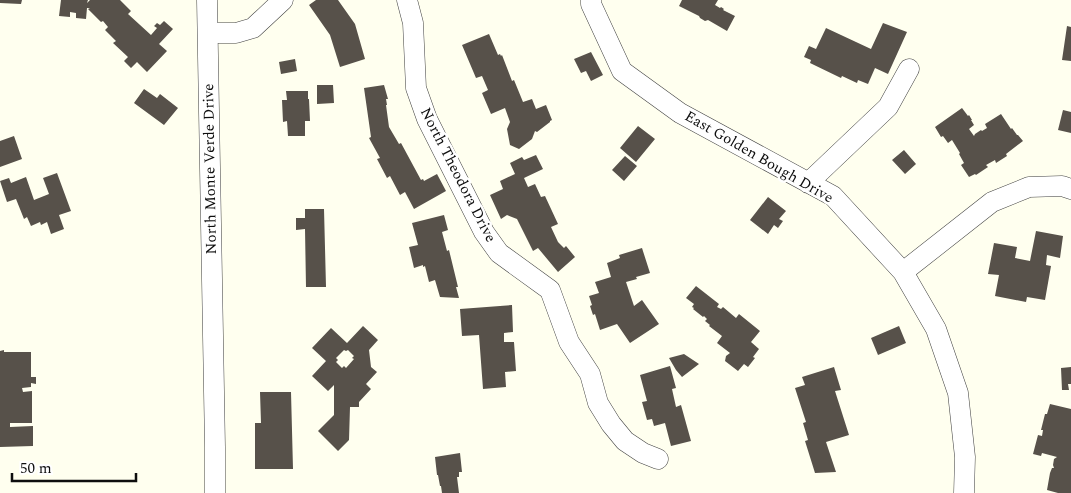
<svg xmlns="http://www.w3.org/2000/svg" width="1071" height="493" viewBox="0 0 1071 493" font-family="Spectral,serif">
<rect width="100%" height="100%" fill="#ffffef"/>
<path fill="#57514a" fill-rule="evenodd" d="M0,0H22L21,4L0,3Z
M61,0H88L87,3L90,0H120L131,11L128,14L151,35L157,28L154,26L157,23L160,25L164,21L173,29L159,44L167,51L147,72L137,62L131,68L124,61L128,57L113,43L116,41L105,30L108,27L103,21L101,22L88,9L90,8H87L86,19L76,18V13L70,12V17L59,16Z
M316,0H338L355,24L365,59L340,67L330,35L309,5Z
M682,0H718L715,5L720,8L721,7L724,9L723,10L735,16L727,31L708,20L705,21L700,18L699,16L679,6Z
M883,23L907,32L888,74L875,68L868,84L858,80L857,83L842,76L841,78L810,63L811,60L804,57L809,46L816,49L826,28L871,49Z
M1067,26L1071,27V61L1062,60Z
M489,34L498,55L500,54L501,56L502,55L512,81L514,80L523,102L532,99L536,109L546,105L552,120L550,121V122L537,132L535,131L532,139L519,149L510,145L507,129L510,122L505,108L491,114L482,93L488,90L482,76L476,78L462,45Z
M591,52L603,75L591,81L586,71L581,73L574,59Z
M295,59L297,71L281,74L279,62Z
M317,85H333L334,103L317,104Z
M384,85L388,99H386L387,105H386L389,127L399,144L401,143L421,180L423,179L424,181L437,174L446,191L414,209L405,192L400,195L390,176L387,178L377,159L380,158L369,138L371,137L364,88Z
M144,89L157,98L160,94L178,108L164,125L134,103Z
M286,91H308V99H309L310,121H305V136H288L287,121L283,122L282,100H287Z
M962,108L968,116L969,115L972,120H971L974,125L969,129L974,136L975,134L981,130L982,131L987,128L985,124L1001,114L1011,129L1012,128L1017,135H1018L1023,141L1006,154L1007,156L996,163L995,160L986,165L988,167L976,175L975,174L969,177L961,165L964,163L959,154L960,153L952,140L948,143L943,136L941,137L935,127Z
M1063,110L1071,112V133L1058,130Z
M638,126L655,139L636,162L620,148Z
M14,136L22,159L0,167V141Z
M904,150L916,164L905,174L892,160Z
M536,155L543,169L524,178L528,187L535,184L541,197L545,196L558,224L551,227L558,242L564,248L566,246L575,257L558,272L538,248L533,251L517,219L507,215L501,219L490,195L503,189L500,181L515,174L510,163L522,157L524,160Z
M625,156L637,166L624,181L612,170Z
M57,173L71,211L59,215L64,229L51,234L47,222L41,225L40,222L31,226L27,217L24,219L16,199L7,202L0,181L9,178L11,183L26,177L34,200L49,194L43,178Z
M768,197L786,211L779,219L783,221L778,228L774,225L768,234L750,220Z
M305,209H324L326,287H306L305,229L296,230V218H305Z
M444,215L448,230L442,232L447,251L449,250L458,287H456L459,298L440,297L435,280L429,282L425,266L423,267V265L414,268L409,247L418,245L412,223Z
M1036,231L1063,236L1060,258L1047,255L1046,265L1051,266L1045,300L1027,297L1026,302L995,296L999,275L988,274L994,243L1017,247L1015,258L1030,261Z
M642,248L650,273L636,277L637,279L626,282L634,306L642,300L659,324L630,343L617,324L600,330L595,314L593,315L590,306L592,305L589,296L599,293L595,282L611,277L607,263L620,258L619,255Z
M696,286L719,304L717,307L721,309L723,307L736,318L739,314L760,331L751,342L759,349L753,357L755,358L748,367L744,364L738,371L725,361L726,356L730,353L717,343L722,336L709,326L710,325L705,321L707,319L704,316L703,317L693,309L694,308L692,307L694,304L686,298Z
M512,305L513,332L504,333V342H514L516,371L505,372L506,387L483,389L479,335L462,336L460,309Z
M363,326L378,340L369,350L371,367L377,372L366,384L371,389L359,402V407H350L349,440L338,451L318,431L334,415V385L328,391L312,376L326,361L312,348L331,328L347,343ZM344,350L346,351L348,350L354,356L352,358L354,359L346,368L344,366L342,368L336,362L338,360L336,358Z
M899,326L906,343L878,355L871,338Z
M4,350V352H31V377H36V384L31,383V387L22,388L23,392L32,391V423H10V427L33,426V446L0,447V351Z
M684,354L699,364L682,377L676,370L669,358Z
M670,366L676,388L672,389L676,407L681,405L691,441L671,446L665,423L654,426L652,419L647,420L642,402L647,401L640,375Z
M834,367L841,390L835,391L849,435L826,442L836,472L815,473L805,441L808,440L803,423L806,422L795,388L805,385L802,377Z
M1071,367V384H1068L1069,390H1062L1061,368Z
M260,392H291L293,469H255V423H261Z
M1050,404L1071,409V493H1058L1047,490L1050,473L1052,468H1054L1053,465L1054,459L1057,457L1042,453L1041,456L1033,454L1038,435L1042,436L1043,430H1041L1045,414H1047Z
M460,453L462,472H459V477H457L459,493H442L441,486H440L438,475H437L435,457Z"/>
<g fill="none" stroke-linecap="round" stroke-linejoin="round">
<defs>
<path id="minor" d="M207,0L215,447V493
M407,0L413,23L416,88L427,119L484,232L499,253L550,290L569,342L590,374L598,403L611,424L625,441L643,453L658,459
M591,0V4L622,71L680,113L833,196L903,272L936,329L958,393L965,457L964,493
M208,33H236L253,28L283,0
M808,183L888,107L909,69
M903,272L992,202L1029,187L1062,186L1071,189"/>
</defs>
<use href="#minor" stroke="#414141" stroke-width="21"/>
<use href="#minor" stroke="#fff" stroke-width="20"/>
</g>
<g text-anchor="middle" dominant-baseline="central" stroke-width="5" stroke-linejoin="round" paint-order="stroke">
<g font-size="15" fill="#0e0e0e" stroke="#fff">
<text transform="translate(759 157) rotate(30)">East Golden Bough Drive</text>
<text transform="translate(210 169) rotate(-91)">North Monte Verde Drive</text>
<text transform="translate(458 175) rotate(63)">North Theodora Drive</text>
</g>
</g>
<path d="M12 473v8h124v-8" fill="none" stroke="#0e0e0e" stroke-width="2.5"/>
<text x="20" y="473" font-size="15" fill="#0e0e0e" stroke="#ffffff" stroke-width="4" paint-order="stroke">50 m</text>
</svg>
